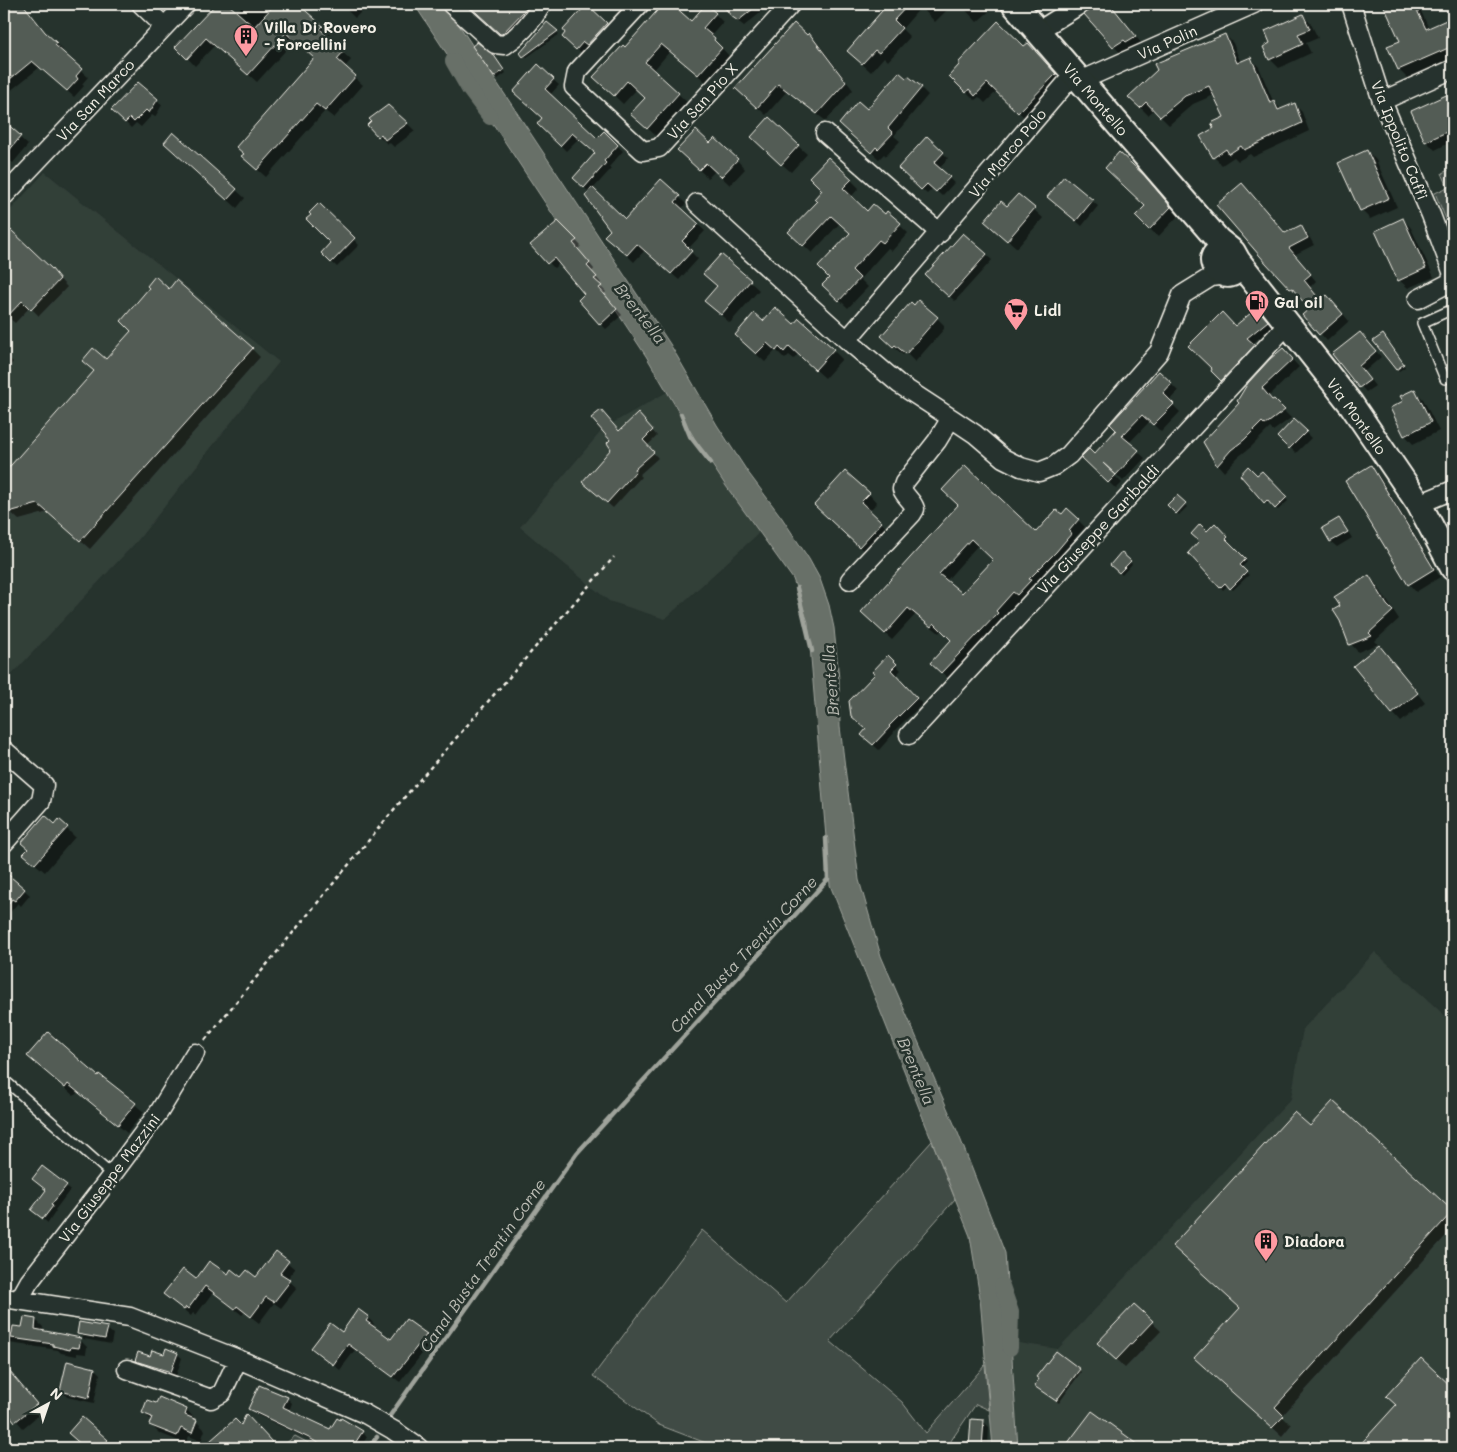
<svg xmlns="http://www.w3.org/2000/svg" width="1457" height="1452" viewBox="0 0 1457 1452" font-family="Mali,sans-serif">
<rect width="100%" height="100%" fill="#26332d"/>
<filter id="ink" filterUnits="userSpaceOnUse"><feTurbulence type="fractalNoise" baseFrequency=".02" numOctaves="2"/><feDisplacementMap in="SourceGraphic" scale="10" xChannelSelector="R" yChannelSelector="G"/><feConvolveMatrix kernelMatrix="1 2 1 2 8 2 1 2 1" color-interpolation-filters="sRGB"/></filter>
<g filter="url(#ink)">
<path fill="#333f39" d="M45,172L279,362L138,540L4,683V217Z
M667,392L695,439L726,486L760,532L665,619L609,601L520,527L604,428Z
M1375,952L1453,1023V1448H1018L1012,1342L1058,1349L1291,1099L1303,1029Z"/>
<path fill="#414b45" stroke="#9a9e96" d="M1453,168V236L1435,193L1448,187L1442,173Z
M932,1141L955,1199L830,1341L902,1402L926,1433L985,1365L989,1410L976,1404L946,1448H719L659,1425L593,1376L702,1230L786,1303Z
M295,1436L318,1448H280Z"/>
<path fill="#676f68" stroke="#9fa39b" d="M414,4H445L670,344L717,425L747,471L782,518L809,559L820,579L829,605L834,628L839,679L840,727L859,880L881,956L958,1133L1005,1253L1018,1448H993L980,1298L970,1236L830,885L808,622L793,579L726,486L695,439L646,356Z"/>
<path fill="#0007" fill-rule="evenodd" d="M4,4H25L24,5L49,37L63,50L61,52L88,77L82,84L84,86L74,97L40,67L4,96V43L10,38L4,30Z
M218,4H228L237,12L244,4H296L330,34L327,38L351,60L344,68L363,85L334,118L325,111L266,177L251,164L316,59L295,40L257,82L215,45L195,66L177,47Z
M343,4H365L367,6L355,18L342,5Z
M467,4H518L531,16L507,39Z
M621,4H638L630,12Z
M664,4H670L692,23L715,14L723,22L711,36L730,57L707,83L670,51L653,71L687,102L656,136L641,122L646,98L637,89L623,104L603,85L625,49Z
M729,4H768L759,14L744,26L731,16L726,7Z
M890,4H953L935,22L921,7L902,29L910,37L888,61L884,57L871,72L848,51Z
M960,4H989L993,8L977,22Z
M1093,4H1108L1143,45L1135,50L1133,48L1122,55L1087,16Z
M1195,4H1217L1204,12Z
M1385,4H1436L1421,11L1429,29L1450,19L1448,15L1453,12V57L1407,78L1399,70L1389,47L1402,41Z
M587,6L615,33L586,57L564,37Z
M1303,15L1311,24L1318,38L1306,43L1311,53L1279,68L1270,59L1272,44Z
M547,24L559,34L526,58L521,53Z
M809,35L817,42L853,90L826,121L787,91L766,115L745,96Z
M1225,35L1233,43L1241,63L1251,59L1259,67L1273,101L1282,110L1294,104L1302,112L1309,131L1253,157L1250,154L1238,161L1234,157L1222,165L1214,157L1216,128L1225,117L1214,95L1193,104L1169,125L1154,110L1148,115L1130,97Z
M474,46L495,58L506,73L498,79Z
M1024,48L1036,53L1064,84L1028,121L997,91L985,103L979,97L975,100L950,76Z
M538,66L559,85L550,95L597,140L604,133L623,151L609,167L611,169L592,190L625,221L679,197L686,204L681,209L705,231L688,249L698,259L679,280L645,250L634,262L613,242L611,230L589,192L574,178L597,154L579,138L566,151L539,124L544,118Z
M921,88L928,95L894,136L900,141L886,156L884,154L879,159L848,131L867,111Z
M1453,93V141L1435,150L1426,141L1413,111Z
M157,100L162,105L155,117L152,115L141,127L136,123L131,128L113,110Z
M4,123L28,145L13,163L8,159L4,164Z
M407,123L415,131L394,147L389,142L387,144L369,125Z
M710,145L737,160L745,169L730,185L715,171L708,178L687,159Z
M761,146H798L807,154L791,172Z
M174,151L236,190L245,198L237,208Z
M1367,151L1376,160L1397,207L1370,219L1362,211L1340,163Z
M943,153L948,158L939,169L954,183L942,196L933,188L927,194L905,174Z
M1064,177L1098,206L1082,226L1054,202Z
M851,180L859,188L851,197L867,212L885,216L887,213L908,233L892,251L888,248L860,279L868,287L848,308L824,285L831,278L851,233L840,223L812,253L790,232Z
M1153,186L1178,216L1158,237L1137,216L1147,206Z
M1018,195L1043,218L1017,248L995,229L1008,208Z
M319,205L359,245L337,267L322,253L332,243L312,215Z
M1403,219L1411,228L1434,277L1408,288L1399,280Z
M558,222L581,246L578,249L594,269L592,272L601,283L599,285L606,292L604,294L622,315L606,329L601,324L586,294L560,263L554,268L532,245Z
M1301,226L1307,233L1314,245L1294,255L1316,281L1310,287L1321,301L1334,303L1349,321L1327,341L1304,315L1311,309L1299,294L1291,288L1286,234Z
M11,232L51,270L67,287L39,316L30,307L15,323L8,317L4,321V239Z
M963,235L992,260L955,301L932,280Z
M721,255L759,290L730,323L714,309Z
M169,290L252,349L260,357L90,549L48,512L19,520L4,506V475Z
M1262,315L1272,327L1252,344L1259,351L1227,386L1212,371L1235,327Z
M935,316L944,325V329L915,362L905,352L903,355L891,344Z
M763,322L794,326L833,350L842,359L825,378L798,354L794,359L789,355L785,359L776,350L765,362L745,344Z
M1385,338L1405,367L1399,371L1397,369Z
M1366,339L1381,357L1364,372L1375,386L1366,392L1333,355Z
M4,353L13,362L4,372Z
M1290,357L1299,367L1269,396L1291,418L1273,431L1270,428L1251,447L1238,457L1224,472L1218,465L1204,442Z
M1159,372L1178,391L1169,401L1180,412L1161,432L1150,421L1129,443L1145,458L1123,481L1111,469L1110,471L1122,483L1116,489L1083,457L1094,456L1118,430Z
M1414,390L1423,399L1439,431L1413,444L1405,435V402Z
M643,420L657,436L647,446L658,458L639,475L641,477L613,508L589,487L613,449L620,432Z
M1294,421L1311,438L1296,453L1279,437Z
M1371,467L1378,474L1440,577L1416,592L1409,584Z
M1262,472L1288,501L1278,510L1270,502L1267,504L1242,475L1257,477Z
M869,494L877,503L869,511L890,531L868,555L824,514Z
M1177,496L1187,507L1179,515L1169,505Z
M960,505L1036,534L1062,516L1078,520L1085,527L1075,538L1078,541L1025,601L1021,598L1002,619L1004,621L949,679L932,663L953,640L942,629L939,633L916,614L892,640L869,619ZM978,545L995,560L962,595L946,581Z
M1339,520L1344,525L1352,538L1337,547L1331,542L1324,529Z
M1215,524L1229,540L1227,542L1247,562L1241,568L1249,575L1233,590L1228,585L1223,590L1189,553Z
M1121,554L1132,564L1122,575L1112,565Z
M1369,576L1376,584L1399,619L1375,641L1378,644L1358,652L1351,644L1341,607Z
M1388,656L1425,703L1401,722L1393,713Z
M888,657L901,670L895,676L922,704L893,732L894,733L879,750L868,740V730L876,674Z
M4,770L11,777L4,785Z
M59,821L75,837L45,872L34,863L29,850L22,843L55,826Z
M4,872L30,895L21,906L18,903L6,917L4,915Z
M38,1065L98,1077L100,1076L144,1112L127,1133L78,1092L74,1096Z
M1333,1102L1453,1212V1228L1282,1416L1291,1425L1282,1436L1204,1366L1241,1308L1310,1128Z
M66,1186L70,1190L55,1210L56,1211L48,1223L32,1210Z
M276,1253L295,1269L287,1279L297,1288L281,1308L274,1303L259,1323L245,1312L242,1315L213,1292L196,1315L193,1313L191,1316L165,1294L196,1280L228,1276L242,1279L257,1278Z
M1134,1306L1161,1331L1125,1368L1099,1343Z
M368,1318L374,1324L372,1327L391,1341L426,1335L432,1341L400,1382L355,1350L340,1370L312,1348L342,1334Z
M36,1320L43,1327L42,1332L80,1340L87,1347L86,1354L77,1353V1356L61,1353L58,1350L9,1343V1347H4V1326H24Z
M107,1329L113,1334L111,1344L84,1339L79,1333Z
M177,1354L182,1358L176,1376L141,1365L136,1360Z
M4,1365L41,1409V1413L23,1428L4,1406Z
M95,1369L100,1374L94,1403L67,1397L62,1391Z
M1079,1370L1081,1372L1059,1403L1038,1388Z
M1453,1373V1448H1359L1397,1406L1445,1382Z
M287,1398L292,1403L289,1411L330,1431L362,1432L367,1437L360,1448H329L318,1441L316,1443L255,1414L250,1409Z
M159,1399L187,1410L195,1419V1420L205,1430L201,1441L189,1436L186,1444L159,1433L150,1424L152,1421L143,1412L157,1405Z
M1092,1413L1141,1448H1065Z
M972,1420L983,1421L989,1427L988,1448H970Z
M255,1424L277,1448H212L208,1444L242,1427Z
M32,1439L41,1448H21Z
M76,1439L107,1441L112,1446L110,1448H86Z"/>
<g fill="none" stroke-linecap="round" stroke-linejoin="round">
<path stroke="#9fa39b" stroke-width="4.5" d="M681,414L690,436L711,463
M797,588L812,651
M389,1417L577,1153L828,879L826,838
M368,1448L377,1437"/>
<path stroke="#676f68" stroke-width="16" d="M453,61L469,89L490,117
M1002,1286L1011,1312L1010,1348"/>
</g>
<path fill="#525c55" stroke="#f4f1e8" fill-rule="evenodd" d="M4,4H23L45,32L57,43L55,45L82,69L76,76L78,79L67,91L32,61L4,84Z
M216,4H228L254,27L275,4H298L323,26L320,29L344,51L337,59L356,76L325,111L316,104L257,170L241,156L244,154L236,147L314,58L286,33L248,75L206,38L187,59L175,47Z
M467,4H520L526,9L502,34H500Z
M587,4L607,23L587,45L583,42L576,50L562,37L565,33L563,30Z
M663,4H672L691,21L706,4L716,13L703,28L715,38L714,40L722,48L698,75L661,44L645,62L679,93L647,129L630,114L645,98L627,81L614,96L593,77L623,45L625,47Z
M722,4H759L738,21L731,16Z
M888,4H909L894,20L902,28L879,53L875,50L862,64L847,51Z
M1099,4H1110L1136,36L1126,42L1124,40L1113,47L1084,14Z
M1383,4H1414L1426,29L1453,17V46L1398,70L1387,46L1400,41Z
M1303,14L1310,29L1298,34L1303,44L1269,60L1263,47L1270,43L1265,31Z
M998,21L1024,46L1028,43L1056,74L1018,113L987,83L975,96L969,89L966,93L949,76L959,65V62Z
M547,22L558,31L523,57L520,53Z
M794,23L807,35L809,33L846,82L817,114L778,84L757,108L735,88Z
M1225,34L1237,63L1251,57L1270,103L1274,101L1278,110L1295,103L1302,123L1244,150L1241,146L1229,154L1226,149L1213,158L1200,136L1214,128L1211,123L1224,117L1209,86L1185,96L1160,117L1146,102L1140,108L1128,97L1157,70L1154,64Z
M477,42L493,54L504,70L494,77L472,46Z
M538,64L554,79L545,89L597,138L604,131L618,145L604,161L606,163L584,188L573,178L595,153L572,133L560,146L537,124L542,118L513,92Z
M899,72L906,78L908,76L922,87L888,128L893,133L878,149L876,147L871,153L839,124L858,101L867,109Z
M138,82L158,99L149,113L146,110L134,122L130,118L125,123L111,110Z
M1453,92V129L1425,142L1411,111Z
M388,105L408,123L385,140L381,134L378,137L367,125L371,121L369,119Z
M769,117L799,145L781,165L751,137Z
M4,121L21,136L4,157Z
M696,130L710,143L715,138L738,159L721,177L706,163L699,170L677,150Z
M173,132L237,189L227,200L164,143Z
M927,136L944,152L934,163L950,177L936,192L927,184L921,190L898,168Z
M1367,150L1389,198L1360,211L1338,163Z
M1119,152L1145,176L1171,207L1149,230L1135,216L1145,206L1105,168Z
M828,157L852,179L843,188L867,211L873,204L885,214L887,211L901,223L883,243L879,240L852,270L860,278L839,301L822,285L829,278L818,267L850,233L831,216L803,246L788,232L817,202L814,199L822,190L809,177Z
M1064,176L1093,200L1076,221L1047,197Z
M661,179L680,196L675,202L699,224L682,241L692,251L671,274L637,244L627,255L604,236L610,230L585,196L592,187L625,219Z
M1242,183L1285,233L1301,225L1308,238L1289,248L1311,274L1304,280L1320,300L1327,295L1343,314L1319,335L1302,315L1309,309L1292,288L1290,289L1266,263L1216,205Z
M1018,194L1035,208L1007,241L984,221L1001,201L1007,206Z
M319,203L355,238L331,263L321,253L330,243L306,219L311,215L309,213Z
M1403,218L1426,268L1398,281L1375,231Z
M558,221L577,240L573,243L590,263L587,266L597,277L594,279L602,286L599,288L617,309L600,325L578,300L584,294L554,258L547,264L530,245Z
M11,230L52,269L60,279L31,310L22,301L4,320V237Z
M963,233L987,254L949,297L925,275Z
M721,254L751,280L721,315L704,301L717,286L703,274Z
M155,276L169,289L176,280L253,348L80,541L38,504L9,512L4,507V473L94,371L82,361L93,348L106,359L131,331L121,321L149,288L147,286Z
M918,300L938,317L906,354L895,345L893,347L881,336L911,302L914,305Z
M775,307L794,324L799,318L834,349L815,370L789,346L784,352L779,347L776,351L767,343L756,354L735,335L754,313L763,321Z
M1257,308L1268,321L1247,338L1255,345L1221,381L1211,371L1212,369L1188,346L1222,312L1235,326Z
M1360,332L1376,351L1359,366L1370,380L1359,388L1332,354Z
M1383,334L1404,364L1396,370L1373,341Z
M1283,348L1293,359L1262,388L1272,400L1274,399L1285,410L1265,425L1262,422L1244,440L1231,450L1217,466L1203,442L1239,403L1237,401L1248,383L1270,359Z
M1159,371L1172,383L1163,393L1174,404L1153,425L1142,415L1122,436L1139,450L1116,475L1103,463L1116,475L1108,483L1081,457L1089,449L1094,454L1116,430L1117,431L1110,424Z
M1415,389L1431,422L1404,436L1390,408L1403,401L1400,396Z
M601,410L619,431L638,413L653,430L643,440L654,452L635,469L636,471L607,503L582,482L611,449L607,443L610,440L591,418Z
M1294,419L1307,431L1289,449L1277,437Z
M965,465L1036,532L1056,510L1062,514L1067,508L1079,519L1069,531L1072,533L1056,552L1029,579L1031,580L1017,595L1013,592L996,611L998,613L941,673L930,663L951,640L934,623L931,627L908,608L885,634L861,612L958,505L942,490ZM971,539L993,560L962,593L939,574Z
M1371,465L1434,569L1408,585L1345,481Z
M1248,466L1257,475L1262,471L1287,497L1275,509L1267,500L1264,503L1240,475Z
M845,471L870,493L861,502L882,522L859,547L814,505Z
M1177,495L1186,503L1176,514L1167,505Z
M1339,518L1348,532L1330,542L1322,528Z
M1215,523L1228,537L1226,539L1246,559L1240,565L1247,572L1230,589L1225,583L1220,588L1188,553L1199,541L1191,534L1200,524L1207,531Z
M1121,552L1131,561L1119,573L1110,565Z
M1369,575L1387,605L1393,611L1369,633L1372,636L1349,645L1340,621L1333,610L1340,606L1334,597Z
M1379,645L1418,693L1392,714L1353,666Z
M888,655L897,664L891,670L917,698L889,726L890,727L873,745L861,735L866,729L851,716L849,701L875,674L872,672Z
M45,815L55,824L59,819L68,827L35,864L23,854L28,849L21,843Z
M4,871L25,889L15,901L12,899L4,909Z
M48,1032L98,1076L99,1074L136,1103L118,1125L68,1084L65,1088L27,1056Z
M1333,1101L1453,1211L1275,1407L1284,1416L1272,1428L1194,1358L1240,1308L1172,1246L1294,1112L1310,1126Z
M42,1166L67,1185L51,1205L53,1206L43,1219L31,1210L46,1190L32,1179Z
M276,1251L289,1261L280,1273L291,1280L274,1302L266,1297L251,1317L237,1306L235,1309L205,1286L188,1309L186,1307L184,1310L163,1294L183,1269L196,1279L209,1261L228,1274L231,1269L241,1277L247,1270L256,1277Z
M1134,1304L1153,1321L1116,1360L1097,1343Z
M358,1309L369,1317L366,1321L391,1339L406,1319L427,1334L393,1377L348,1344L333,1365L311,1348L330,1323L342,1332Z
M24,1317L36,1319L35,1329L81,1338L79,1348L71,1347L70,1350L53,1346V1344L11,1338L13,1326L22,1327Z
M79,1322L108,1327L105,1339L77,1334Z
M166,1348L178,1353L171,1372L135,1361L138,1352L150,1356L152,1350L164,1354Z
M1056,1351L1080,1369L1056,1401L1034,1386L1039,1379L1036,1377Z
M1421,1358L1453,1388V1448H1357L1396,1405L1386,1396Z
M67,1361L95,1368L89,1398L60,1391Z
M4,1365L37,1404L15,1422L4,1408Z
M259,1385L288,1397L283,1407L330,1429L337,1418L340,1420L341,1418L363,1431L352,1448H326L311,1439L248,1409Z
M159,1397L187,1409L185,1415L197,1420L192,1433L181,1428L177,1436L149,1425L152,1417L142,1413L147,1400L156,1403Z
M1092,1411L1143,1448H1064Z
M246,1414L272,1442L264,1448H202L235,1419L241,1425Z
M82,1417L108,1440L100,1448H85L68,1433Z
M971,1419L984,1420L982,1448H969Z"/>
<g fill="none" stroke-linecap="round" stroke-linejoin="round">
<defs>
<path id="lane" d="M1453,309L1422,323L1445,379L1453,374
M8,1083L112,1175"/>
<path id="street" d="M141,4L164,26
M451,4L495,44L505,45C520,35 532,21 541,6L540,4
M640,4L577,72L574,87L643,151L659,148L791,4
M1351,4L1382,101L1431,215L1453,274
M1038,31L1081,4
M1080,81L1254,4
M1382,101L1453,69
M825,133L940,233
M4,196L186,4
M697,203L847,340
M1418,299L1449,283L1453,275
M951,418L975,434L1003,458L1021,467L1039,472L1054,466L1069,455L1159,352L1182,295L1211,277L1225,275
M1419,504L1453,490
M850,580L912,514L915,509C913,501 905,497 902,489L904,483L937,441L951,418L899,384L847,340L1074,74
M909,735L1288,324
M4,750L44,785L41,801L4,843
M4,1298L130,1317L238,1359L365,1414L393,1430L419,1448
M19,1300L29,1282L112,1175L159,1112L195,1053
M127,1369L211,1399L222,1393L238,1359"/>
<path id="secondary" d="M1014,4L1218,240L1233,252L1238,261L1351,404L1419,504L1453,568
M1229,249C1189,254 1236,296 1238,261"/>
</defs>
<use href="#lane" stroke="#f4f1e8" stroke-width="12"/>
<use href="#street" stroke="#f4f1e8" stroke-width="21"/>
<use href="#secondary" stroke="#f4f1e8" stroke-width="28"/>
<path stroke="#f4f1e8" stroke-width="2.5" stroke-dasharray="4 4" stroke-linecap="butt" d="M205,1040L396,807L614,557"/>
<use href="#lane" stroke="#26332d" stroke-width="9"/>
<use href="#street" stroke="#26332d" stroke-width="18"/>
<use href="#secondary" stroke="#26332d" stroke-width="24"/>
</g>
</g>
<defs>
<symbol id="building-pin" viewBox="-11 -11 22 30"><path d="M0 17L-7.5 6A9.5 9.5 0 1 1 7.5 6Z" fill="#ff9aa2" stroke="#26332d"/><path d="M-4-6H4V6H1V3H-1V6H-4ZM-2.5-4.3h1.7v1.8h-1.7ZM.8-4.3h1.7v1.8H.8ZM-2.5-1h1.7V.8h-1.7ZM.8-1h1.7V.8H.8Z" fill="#111"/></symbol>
<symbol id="fuel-pin" viewBox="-11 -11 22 30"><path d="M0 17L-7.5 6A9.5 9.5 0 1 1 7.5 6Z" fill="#ff9aa2" stroke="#26332d"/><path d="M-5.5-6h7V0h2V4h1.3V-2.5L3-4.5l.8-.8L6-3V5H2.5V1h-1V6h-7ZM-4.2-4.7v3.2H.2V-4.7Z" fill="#111"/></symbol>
<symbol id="supermarket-pin" viewBox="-11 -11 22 30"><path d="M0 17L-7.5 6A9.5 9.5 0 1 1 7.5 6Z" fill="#ff9aa2" stroke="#26332d"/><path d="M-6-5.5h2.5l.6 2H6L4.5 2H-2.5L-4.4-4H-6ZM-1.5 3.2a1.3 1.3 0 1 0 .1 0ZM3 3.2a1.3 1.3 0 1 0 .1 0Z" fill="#111"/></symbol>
</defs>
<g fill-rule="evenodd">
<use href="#building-pin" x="232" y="22" width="28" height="38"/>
<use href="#fuel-pin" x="1243" y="288" width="28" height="38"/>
<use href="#supermarket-pin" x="1002" y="296" width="28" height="38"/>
<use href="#building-pin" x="1252" y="1227" width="28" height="38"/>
</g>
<g text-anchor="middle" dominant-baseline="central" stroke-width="5" stroke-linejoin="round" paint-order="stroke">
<g font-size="15" font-weight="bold" fill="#f4f1e8" stroke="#26332d" text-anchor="start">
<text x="264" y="27">Villa Di Rovero<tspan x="264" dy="17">- Forcellini</tspan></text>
<text x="1274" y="302">Gal oil</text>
<text x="1034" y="310">Lidl</text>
<text x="1284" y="1241">Diadora</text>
</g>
<g font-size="15" fill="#f4f1e8" stroke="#26332d">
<text transform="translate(1167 42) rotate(-24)">Via Polin</text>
<text transform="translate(1096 99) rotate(49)">Via Montello</text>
<text transform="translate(95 100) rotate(-47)">Via San Marco</text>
<text transform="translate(702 101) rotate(-48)">Via San Pio X</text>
<text transform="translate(1400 140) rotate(68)">Via Ippolito Caffi</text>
<text transform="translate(1007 153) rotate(-50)">Via Marco Polo</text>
<text transform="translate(1357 416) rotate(54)">Via Montello</text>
<text transform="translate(1098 529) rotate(-47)">Via Giuseppe Garibaldi</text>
<text transform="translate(109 1178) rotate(-53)">Via Giuseppe Mazzini</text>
</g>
<g font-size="16" font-style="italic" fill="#bcbdb5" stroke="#26332d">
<text transform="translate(641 313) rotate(52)">Brentella</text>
<text transform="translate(830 680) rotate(-94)">Brentella</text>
<text transform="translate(743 954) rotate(-47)">Canal Busta Trentin Corne</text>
<text transform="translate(917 1071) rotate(67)">Brentella</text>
<text transform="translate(482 1265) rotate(-55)">Canal Busta Trentin Corne</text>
</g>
</g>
<rect width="1457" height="1452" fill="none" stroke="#26332d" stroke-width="20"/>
<rect x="10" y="10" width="1437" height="1432" fill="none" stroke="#f4f1e8" stroke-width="2" filter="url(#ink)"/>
<g transform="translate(48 1404) rotate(40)" stroke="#26332d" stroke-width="4" paint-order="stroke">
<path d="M0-4L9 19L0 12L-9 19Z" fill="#f4f1e8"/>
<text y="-8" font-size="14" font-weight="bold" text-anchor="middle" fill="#f4f1e8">N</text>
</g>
</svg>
